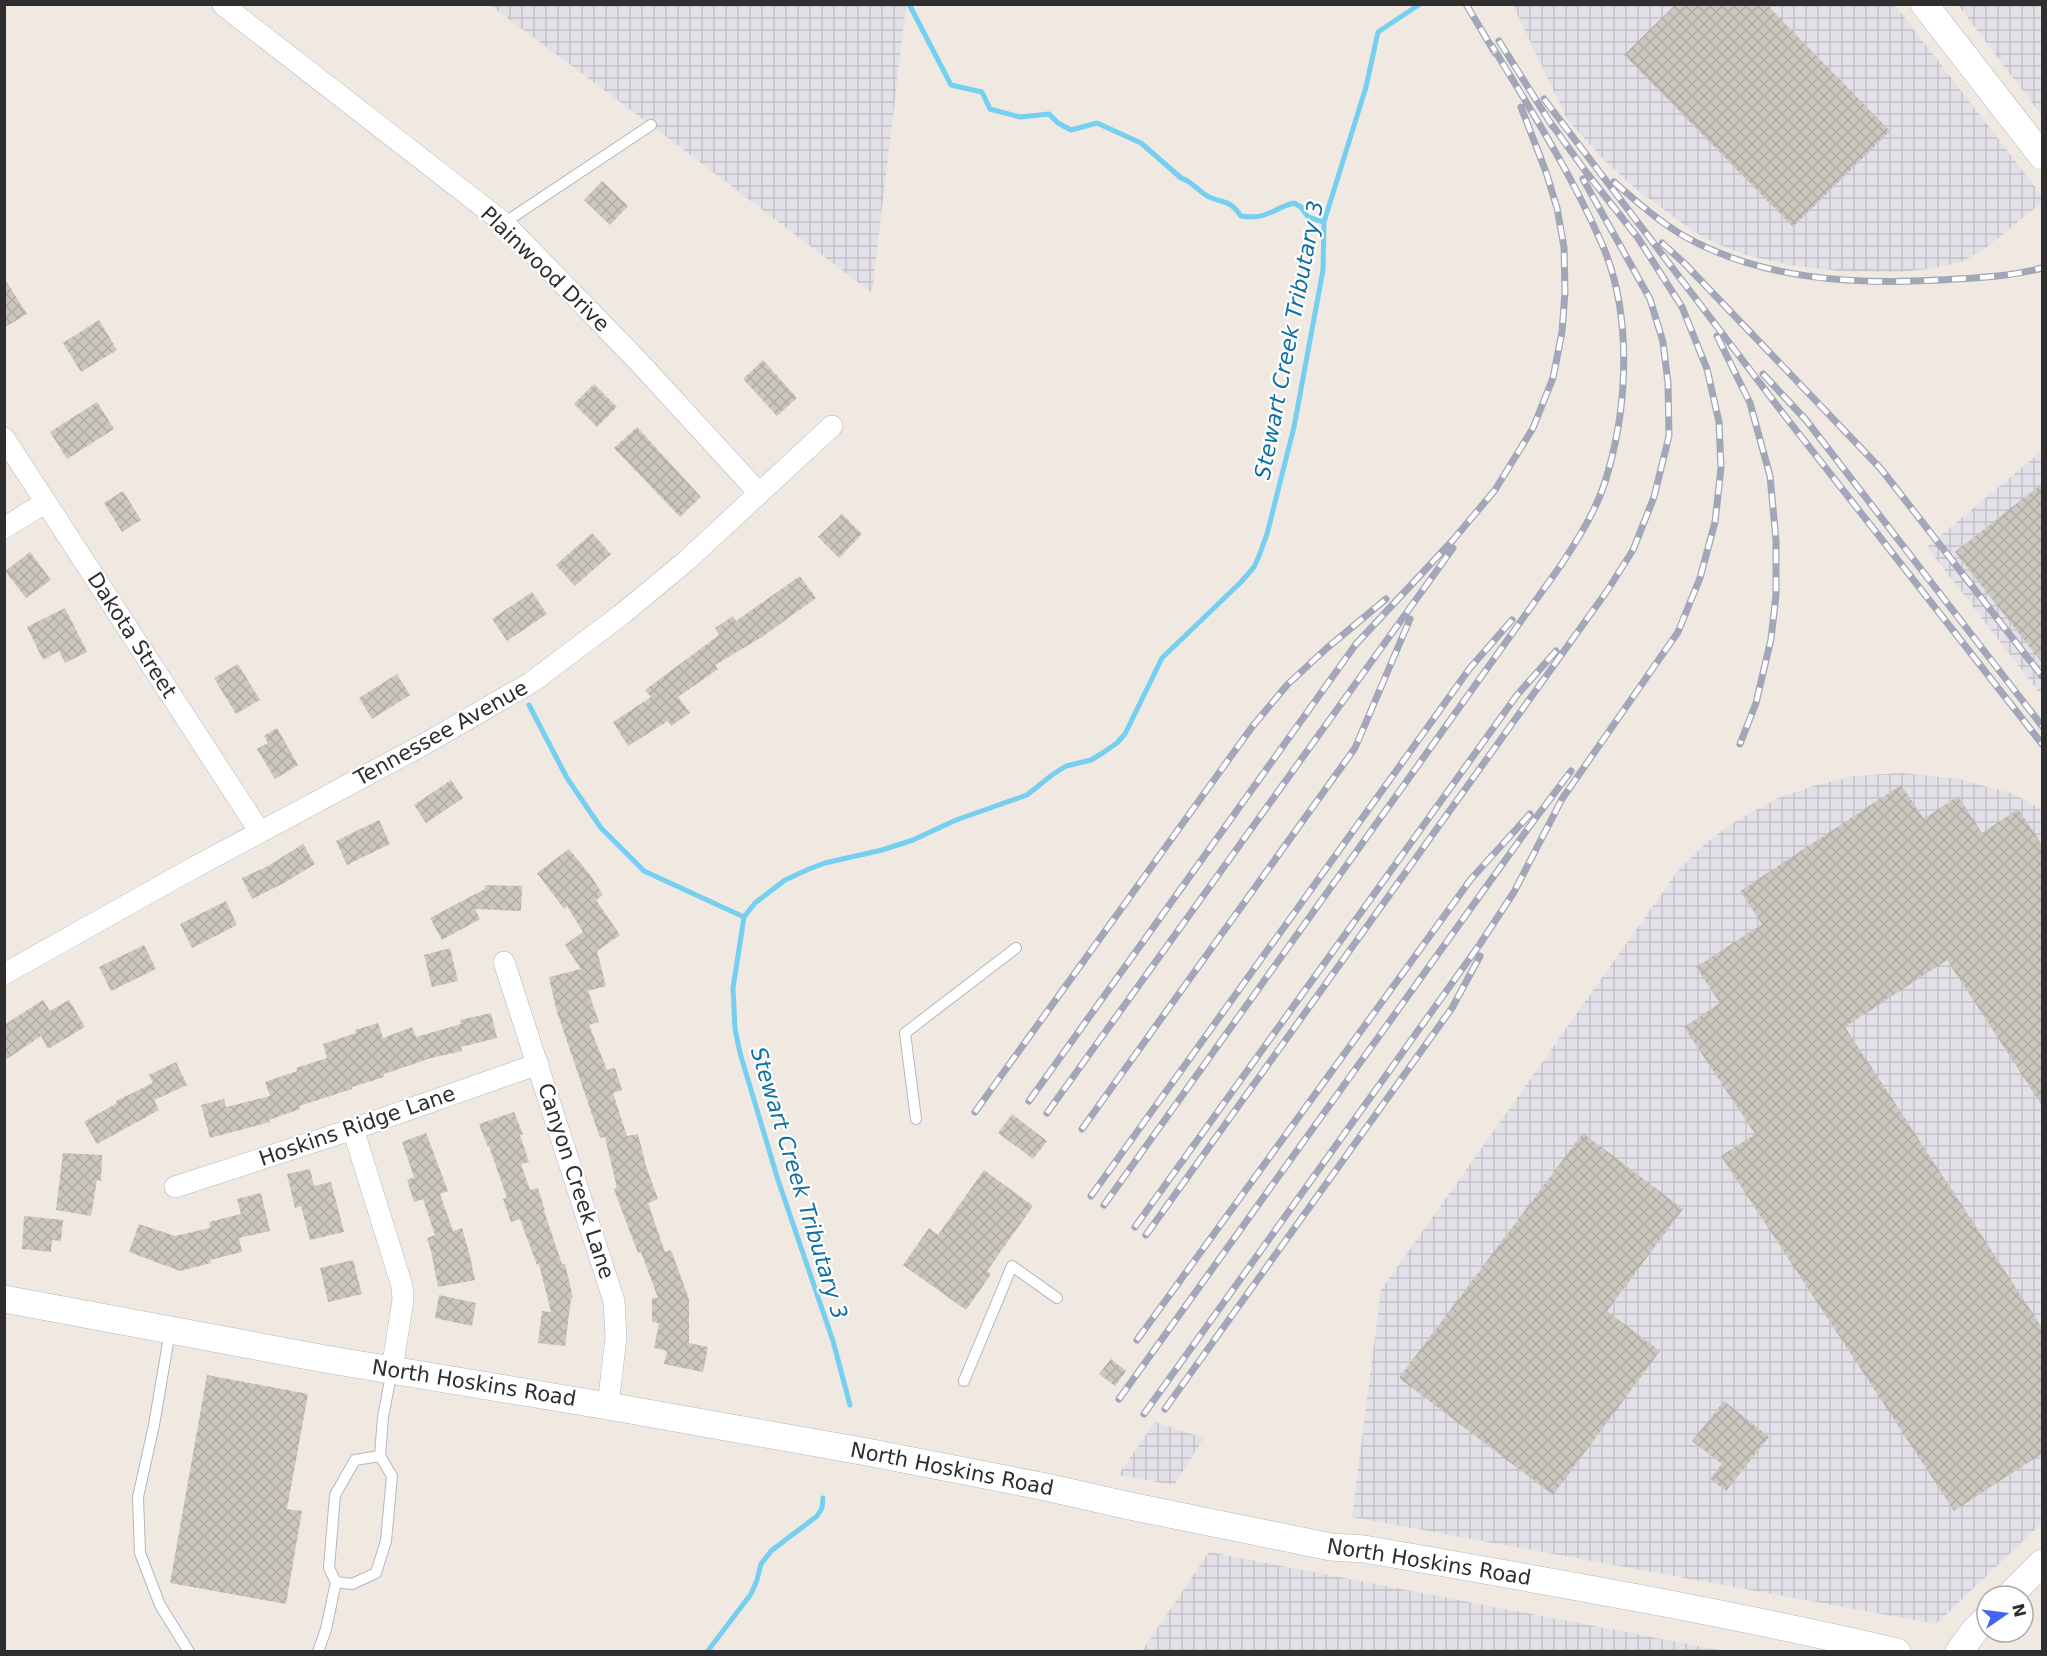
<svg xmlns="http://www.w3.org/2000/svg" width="2047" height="1656" viewBox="0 0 2047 1656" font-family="'DejaVu Sans',sans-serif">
<defs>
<pattern id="industrial-grid" width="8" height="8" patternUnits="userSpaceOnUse" patternTransform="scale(1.5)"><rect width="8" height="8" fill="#e3e1e8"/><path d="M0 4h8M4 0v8" fill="none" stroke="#c3c1c7"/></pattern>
<pattern id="building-cross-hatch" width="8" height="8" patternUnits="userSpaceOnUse" patternTransform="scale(1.5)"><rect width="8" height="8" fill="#cbc7bf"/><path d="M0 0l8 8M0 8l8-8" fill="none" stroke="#afaba4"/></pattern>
</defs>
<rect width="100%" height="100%" fill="#efe9e1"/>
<path fill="url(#industrial-grid)" d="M490,5H906L872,293L651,125Z
M1513,5H1895L2042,196V202L1987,247L1961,262L1930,269L1898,272L1839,271L1790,265L1749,256L1715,243L1693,231L1636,189L1605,161L1567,119Z
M1958,5H2042V116Z
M2042,451V696L1927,547Z
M1901,773L1959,779L2014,794L2042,810V1523L1936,1624L1352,1517L1381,1290L1677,872L1707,842L1736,821L1778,798L1813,786L1853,776Z
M1155,1422L1204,1438L1174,1485L1118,1475Z
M1209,1552L1724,1651H1142Z"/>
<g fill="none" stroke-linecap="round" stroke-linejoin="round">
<path stroke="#75cff0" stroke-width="5" d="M909,4L951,85L982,92L990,109L1020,117L1049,114L1058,123L1071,130L1097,123L1141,143L1181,178C1192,181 1199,192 1209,197C1225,204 1229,199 1241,216C1268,220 1271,209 1294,203L1301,207L1308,217L1324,222
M529,705L567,778L601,828L644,871L744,917
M850,1405L833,1341L778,1180L740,1053L735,1029L733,988L744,917L755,903L785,880L809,869L825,863L882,850L913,840L956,820L1027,795L1052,775L1066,766L1091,760L1104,752L1117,743L1125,734L1162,658L1241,582L1254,567L1259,556L1267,534L1294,427L1323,270L1324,222L1366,87L1378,32L1420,4
M707,1652L751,1594L757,1580L761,1564L771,1551L817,1516L822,1508L823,1498"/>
</g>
<path fill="url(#building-cross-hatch)" d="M1676,4H1766L1890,131L1793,227L1624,55Z
M602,181L628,206L610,225L584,200Z
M4,278L27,314L4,328Z
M99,320L117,350L81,372L63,343Z
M763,360L797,398L777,416L743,379Z
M594,384L617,407L597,427L574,404Z
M97,402L114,429L67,459L50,432Z
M637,427L701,497L680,517L614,448Z
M2043,483V664L1955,552Z
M123,491L141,520L122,532L104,503Z
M842,514L862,534L839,558L818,537Z
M592,533L611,554L575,586L556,565Z
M30,552L51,580L26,598L5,571Z
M800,576L816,598L762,637L715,665L718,669L678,697L690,713L671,726L668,721L628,746L613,722L651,697L645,690L719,635L715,628L733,616L736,621Z
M532,592L547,614L507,641L492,619Z
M65,608L87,652L65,663L59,651L43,660L27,627Z
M238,664L260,700L236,714L214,678Z
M397,674L410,695L372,719L359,698Z
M277,728L298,765L275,779L257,749L268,743L264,736Z
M451,780L463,798L426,823L414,805Z
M1901,785L1924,819L1958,796L1982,833L2018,809L2043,846V1107L1947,960L1845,1027L2043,1329V1453L1954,1511L1721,1156L1755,1134L1684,1027L1720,1003L1696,967L1762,924L1740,891Z
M379,820L390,844L347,865L336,841Z
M303,844L315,864L284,883L252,899L242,878L268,866Z
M569,849L591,876L603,895L596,900L620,935L597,951L606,986L588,991L599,1022L589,1025L607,1070L615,1068L622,1090L613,1093L627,1136L638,1134L646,1166L658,1199L648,1203L665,1252L671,1250L689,1299V1343L708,1347L703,1372L664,1364L667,1351L654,1348L659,1323L652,1322V1298H658L641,1252L638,1253L622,1211L614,1189L617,1188L605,1137L600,1138L556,1009L549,977L581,969L565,945L583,932L567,906L564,909L537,873Z
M485,885L522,886L521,911L475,909L480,919L442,940L430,918L485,889Z
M226,901L237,925L192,948L180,924Z
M144,945L156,969L111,991L99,967Z
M450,948L458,981L432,987L424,955Z
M43,1000L50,1011L69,1000L85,1027L48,1049L41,1036L4,1061V1025Z
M491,1013L497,1038L461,1047L462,1051L431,1058L384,1074V1077L352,1087V1089L299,1106L300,1109L269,1120L270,1122L210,1138L201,1105L224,1099L226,1107L270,1096L265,1082L297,1071L296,1068L327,1058L323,1044L356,1033L355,1030L378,1023L383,1038L412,1027L416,1037L461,1024L460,1020Z
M176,1062L187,1085L154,1100L159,1110L97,1144L84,1122L117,1103L116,1101L153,1083L149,1075Z
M514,1112L523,1134L520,1135L529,1162L521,1164L530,1190L538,1188L545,1211H544L562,1264H565L573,1298L571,1299L565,1346L538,1343L542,1311L551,1312L539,1264L537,1265L520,1219L511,1222L503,1199L507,1198L489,1146L488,1147L479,1124Z
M1012,1114L1047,1141L1033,1159L998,1133Z
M426,1133L448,1191L440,1194L453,1231L462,1228L470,1256L475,1280L438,1287L431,1251L427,1238L435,1235L423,1199L414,1202L407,1180L414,1177L402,1142Z
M1583,1133L1683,1209L1607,1311L1660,1351L1553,1495L1399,1378Z
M63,1153L102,1155L101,1181L97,1180L91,1216L56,1210Z
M310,1169L314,1186L331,1182L344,1232L310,1240L301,1206L295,1208L287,1174Z
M984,1170L1033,1206L987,1271L991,1274L966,1310L903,1265L929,1228L938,1235Z
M261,1193L270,1231L239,1238L242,1252L210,1260L211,1263L180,1271L129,1252L139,1224L175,1236L210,1228L209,1222L241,1214L237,1199Z
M24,1216L63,1220L61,1241L52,1240L51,1252L22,1249Z
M353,1260L362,1294L328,1302L320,1268Z
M439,1295L476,1303L472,1326L435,1318Z
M1111,1359L1126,1371L1115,1386L1099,1374Z
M207,1375L308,1394L287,1509L302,1511L286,1604L170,1583Z
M1724,1401L1769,1437L1726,1491L1710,1479L1722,1464L1692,1441Z"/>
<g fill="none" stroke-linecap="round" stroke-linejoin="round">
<defs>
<path id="service" d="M504,223L651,125
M916,1119L905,1033L1016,948
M170,1331L154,1425L138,1497L140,1553L160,1605L189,1652
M964,1381L1012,1266L1057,1298
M380,1456L355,1460L335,1495L329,1568L336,1582L352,1584L376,1573L386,1541L392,1476L380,1456L383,1417L392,1370
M318,1652L326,1629L336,1582"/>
<path id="minor" d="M223,5L504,223L638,361L758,492
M4,438L260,832
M4,528L46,502
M504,962L614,1301L616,1337L608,1406
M4,974L193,868L421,746L532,682L621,615L685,562L832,426
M353,1129L402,1286L403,1300L392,1369
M175,1187L353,1129L538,1064"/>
<path id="tertiary" d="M1924,4L2042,156
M4,1299L325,1359L608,1406L867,1452L1046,1487L1130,1506L1331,1547L1364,1549C1542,1580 1721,1611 1897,1652
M2009,1596L2042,1563
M1959,1652L1975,1630L1987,1618"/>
</defs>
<use href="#service" stroke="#b4b7c1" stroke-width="12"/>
<use href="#minor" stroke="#b4b7c1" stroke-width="22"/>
<use href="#tertiary" stroke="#b4b7c1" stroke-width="28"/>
<use href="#service" stroke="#fff" stroke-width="10"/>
<use href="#minor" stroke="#fff" stroke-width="21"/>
<use href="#tertiary" stroke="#fff" stroke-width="27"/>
<defs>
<path id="rail" d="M1466,4L1495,53
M1499,41L1553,127
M1544,99L1785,416L2042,744
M1614,182C1636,201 1657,220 1682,235C1759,279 1852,285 1939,280C1973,278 2009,277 2042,268
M1662,243L1685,264L1881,469L2042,676
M1717,336L1750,403L1770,476L1776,540V595L1771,639L1756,703L1740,744
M1763,374L1806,420L2042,726
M1029,1101L1356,644L1453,540L1495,490L1533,428L1553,378L1562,332L1565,292L1564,247L1557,208L1546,172L1521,107
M975,1112L1252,727L1287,685L1327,648L1386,599
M1047,1113L1453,548
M1082,1129L1355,748L1410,619
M1091,1196L1470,668L1512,620
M1104,1205L1561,565C1580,536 1599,506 1608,472C1628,402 1632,313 1602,244C1572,175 1531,110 1492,46
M1135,1227L1517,695L1556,651
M1146,1235L1607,591L1633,550L1654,497L1669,436L1668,383L1663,342L1650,299L1583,179
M1137,1340L1471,879L1530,814
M1119,1399L1529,827L1571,771
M1165,1409L1452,1008L1480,956
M1144,1414L1480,944L1514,892L1562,799L1678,632L1700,578L1715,522L1721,468L1719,422L1707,369L1682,307L1638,238L1586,172L1550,122"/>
</defs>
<use href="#rail" stroke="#a3a6b8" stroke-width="7"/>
<use href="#rail" stroke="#fff" stroke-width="4.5" stroke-dasharray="14" stroke-linecap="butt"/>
</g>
<g text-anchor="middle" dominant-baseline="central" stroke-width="4.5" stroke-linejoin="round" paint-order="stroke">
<g font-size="21" fill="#2e2e2e" stroke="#fff">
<text transform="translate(545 269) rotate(44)">Plainwood Drive</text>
<text transform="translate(132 635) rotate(57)">Dakota Street</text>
<text transform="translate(441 733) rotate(-29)">Tennessee Avenue</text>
<text transform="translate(357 1126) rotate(-19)">Hoskins Ridge Lane</text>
<text transform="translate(576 1181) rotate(72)">Canyon Creek Lane</text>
<text transform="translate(474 1383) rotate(9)">North Hoskins Road</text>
<text transform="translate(952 1469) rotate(11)">North Hoskins Road</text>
<text transform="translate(1429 1562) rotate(9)">North Hoskins Road</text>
</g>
<g font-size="22" font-style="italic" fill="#0d6fa3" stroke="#fff">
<text transform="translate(1289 340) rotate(-79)">Stewart Creek Tributary 3</text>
<text transform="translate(799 1183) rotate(73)">Stewart Creek Tributary 3</text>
</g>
</g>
<rect width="2047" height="1656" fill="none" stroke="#2e2e2e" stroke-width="12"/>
<g transform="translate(2005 1614) rotate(76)"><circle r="28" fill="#ffffff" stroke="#ababab" stroke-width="1.5"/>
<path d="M0-4.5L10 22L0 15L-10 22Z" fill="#4264fb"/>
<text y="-9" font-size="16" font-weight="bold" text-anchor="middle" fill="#2e2e2e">N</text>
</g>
</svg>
